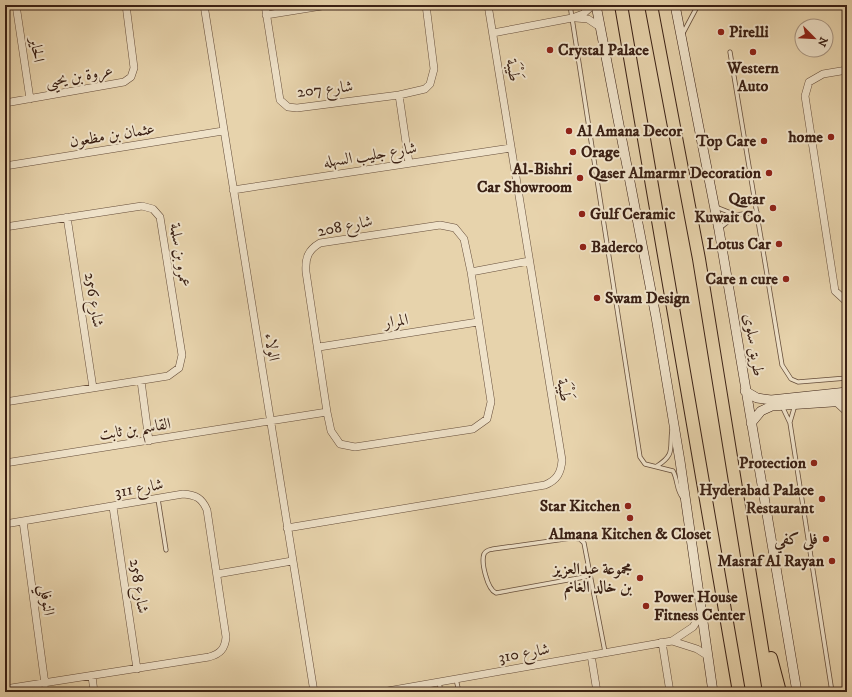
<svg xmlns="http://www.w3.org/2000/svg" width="852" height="697" viewBox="0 0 852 697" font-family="'IM FELL DW Pica',Amiri,serif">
<rect width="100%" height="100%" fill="#e7d3ac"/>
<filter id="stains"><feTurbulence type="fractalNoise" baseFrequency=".005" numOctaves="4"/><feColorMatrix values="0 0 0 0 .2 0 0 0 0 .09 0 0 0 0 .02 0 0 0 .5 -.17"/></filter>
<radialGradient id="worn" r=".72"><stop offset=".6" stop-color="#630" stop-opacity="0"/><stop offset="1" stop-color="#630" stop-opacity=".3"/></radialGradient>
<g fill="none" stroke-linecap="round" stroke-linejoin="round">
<defs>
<path id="lane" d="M570,5L640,457L645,464L673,471C678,480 676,490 683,498
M682,35L698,5
M730,52L782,365L791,379L798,382L847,378
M716,207L736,215L757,212
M720,228L736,215
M782,406L790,423L832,692
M790,422L795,405
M657,466C676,454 669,448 672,430
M158,499L166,550
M590,576L496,593C487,589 481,562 484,554C486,550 489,550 493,549L572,538L580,539L584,543L605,652
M456,679L459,692
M439,682L441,692"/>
<path id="street" d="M16,5L30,99
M204,5L314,692
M265,5L280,100L288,107L297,108L399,95L425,89L430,84L434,69L426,5
M266,15L328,5
M576,18L588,19L600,27
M493,33L572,18L583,14L593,5
M847,70L823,74L809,82L805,96L835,291L847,302
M399,95L409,163
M5,103L124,82L131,77L134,68L126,5
M5,166L223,131
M233,190L511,148
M67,217L93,388
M440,225L455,228L464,239L471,272L491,402L487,419L473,429L355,447L340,444L331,431L327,412L306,272C305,258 308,250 320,243Z
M5,227L142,206L153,209L160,217L182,355L179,368L168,376L5,402
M471,272L529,261
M319,347L478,322
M141,381L149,441
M835,401L847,412
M5,463L327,412
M113,507L137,669
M23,521L45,684
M5,524L183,494C196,495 202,498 207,510L226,637C225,649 220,654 209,657L5,689
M287,528L545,485C557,480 561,473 562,460L488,5
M217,574L292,561
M672,641L697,649L708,656
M662,642L670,692
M591,655L597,692
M92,676L94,692
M382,692L672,641L693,627L702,613"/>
<path id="secondary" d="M596,5L656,317L680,461L713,692
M675,5L719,230L797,692
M745,391L757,398L771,400L847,392
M751,423L761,411L772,406L847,401"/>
<path id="highway" d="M621,5L739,692
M651,5L699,259L769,692
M771,658L780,692"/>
</defs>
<use href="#lane" stroke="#654d3a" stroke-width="5"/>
<use href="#street" stroke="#654d3a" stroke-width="8"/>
<use href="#secondary" stroke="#3a2014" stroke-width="10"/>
<use href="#highway" stroke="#3a2014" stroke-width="14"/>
<use href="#lane" stroke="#efe2c9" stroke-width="3.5"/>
<use href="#street" stroke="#efe2c9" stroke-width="7"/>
<use href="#secondary" stroke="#efe2c9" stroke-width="9"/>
<use href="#highway" stroke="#e7d3ac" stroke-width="12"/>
</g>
<g fill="#8f2418" stroke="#efe2c9" stroke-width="1.5">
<circle cx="721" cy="32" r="4"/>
<circle cx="550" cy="50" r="4"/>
<circle cx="753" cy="52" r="4"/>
<circle cx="569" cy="131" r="4"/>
<circle cx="831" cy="137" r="4"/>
<circle cx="764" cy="141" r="4"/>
<circle cx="573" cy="152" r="4"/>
<circle cx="769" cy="173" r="4"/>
<circle cx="580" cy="178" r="4"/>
<circle cx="773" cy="208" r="4"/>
<circle cx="582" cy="214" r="4"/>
<circle cx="779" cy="244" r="4"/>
<circle cx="583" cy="247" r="4"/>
<circle cx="786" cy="279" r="4"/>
<circle cx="597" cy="298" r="4"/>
<circle cx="814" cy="463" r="4"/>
<circle cx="822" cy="499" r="4"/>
<circle cx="628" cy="506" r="4"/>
<circle cx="630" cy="518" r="4"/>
<circle cx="826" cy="539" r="4"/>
<circle cx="832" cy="561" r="4"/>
<circle cx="640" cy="578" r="4"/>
<circle cx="646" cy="606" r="4"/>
</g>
<g text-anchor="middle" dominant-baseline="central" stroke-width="4" stroke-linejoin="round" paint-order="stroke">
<g font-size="16" font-weight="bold" fill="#3a2014" stroke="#efe2c9" text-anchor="end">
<text x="729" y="32" text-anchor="start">Pirelli</text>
<text x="558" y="50" text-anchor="start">Crystal Palace</text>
<text x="753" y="68" text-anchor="middle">Western<tspan x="753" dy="18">Auto</tspan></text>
<text x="577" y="131" text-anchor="start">Al Amana Decor</text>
<text x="823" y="137">home</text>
<text x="756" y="141">Top Care</text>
<text x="581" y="152" text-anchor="start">Orage</text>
<text x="572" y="169">Al-Bishri<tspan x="572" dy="18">Car Showroom</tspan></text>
<text x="761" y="173">Qaser Almarmr Decoration</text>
<text x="765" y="199">Qatar<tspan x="765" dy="18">Kuwait Co.</tspan></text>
<text x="590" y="214" text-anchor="start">Gulf Ceramic</text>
<text x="771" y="244">Lotus Car</text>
<text x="591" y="247" text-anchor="start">Baderco</text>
<text x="778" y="279">Care n cure</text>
<text x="605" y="298" text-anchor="start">Swam Design</text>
<text x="806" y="463">Protection</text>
<text x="814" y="490">Hyderabad Palace<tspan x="814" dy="18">Restaurant</tspan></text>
<text x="620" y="506">Star Kitchen</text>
<text x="630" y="534" text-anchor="middle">Almana Kitchen &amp; Closet</text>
<text x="818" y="539">فلى كفي</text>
<text x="824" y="561">Masraf Al Rayan</text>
<text x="632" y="569">مجموعة عبدالعزيز<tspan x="632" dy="18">بن خالد الغانم</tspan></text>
<text x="654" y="597" text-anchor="start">Power House<tspan x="654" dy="18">Fitness Center</tspan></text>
</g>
<g font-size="16" fill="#3a2014" stroke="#efe2c9">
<text transform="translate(37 50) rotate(81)">الحاير</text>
<text transform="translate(513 70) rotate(81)">طَيْبَة</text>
<text transform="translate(79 76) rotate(-10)">عروة بن يحيى</text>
<text transform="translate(325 89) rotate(-6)">شارع 207</text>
<text transform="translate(112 135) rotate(-9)">عثمان بن مظعون</text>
<text transform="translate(370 155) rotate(-9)">شارع جليب السهله</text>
<text transform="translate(345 226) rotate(-11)">شارع 208</text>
<text transform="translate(180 255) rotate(81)">عمرو بن سلمة</text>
<text transform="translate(94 300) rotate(81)">شارع 256</text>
<text transform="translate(396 321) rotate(-9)">المرار</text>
<text transform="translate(754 345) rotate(81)">طريق سلوى</text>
<text transform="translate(272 347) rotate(81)">الولاء</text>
<text transform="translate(564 390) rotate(81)">طَيْبَة</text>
<text transform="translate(135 429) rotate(-9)">القاسم بن ثابت</text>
<text transform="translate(139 488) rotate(-10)">شارع 311</text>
<text transform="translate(139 586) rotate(81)">شارع 258</text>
<text transform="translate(47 600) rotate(82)">النوفلي</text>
<text transform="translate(524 653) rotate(-10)">شارع 310</text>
</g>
</g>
<rect width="852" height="697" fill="none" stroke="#e7d3ac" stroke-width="20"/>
<rect x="6" y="6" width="840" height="685" fill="none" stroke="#3a2014" stroke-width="2"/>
<rect x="10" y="10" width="832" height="677" fill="none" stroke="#3a2014"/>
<g transform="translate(814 38) rotate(114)"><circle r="19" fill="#efe2c9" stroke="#a79481"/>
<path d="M0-3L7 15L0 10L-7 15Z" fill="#8f2418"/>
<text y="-6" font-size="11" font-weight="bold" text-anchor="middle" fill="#3a2014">N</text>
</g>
<rect width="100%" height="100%" filter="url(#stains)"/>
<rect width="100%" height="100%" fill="url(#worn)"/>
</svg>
